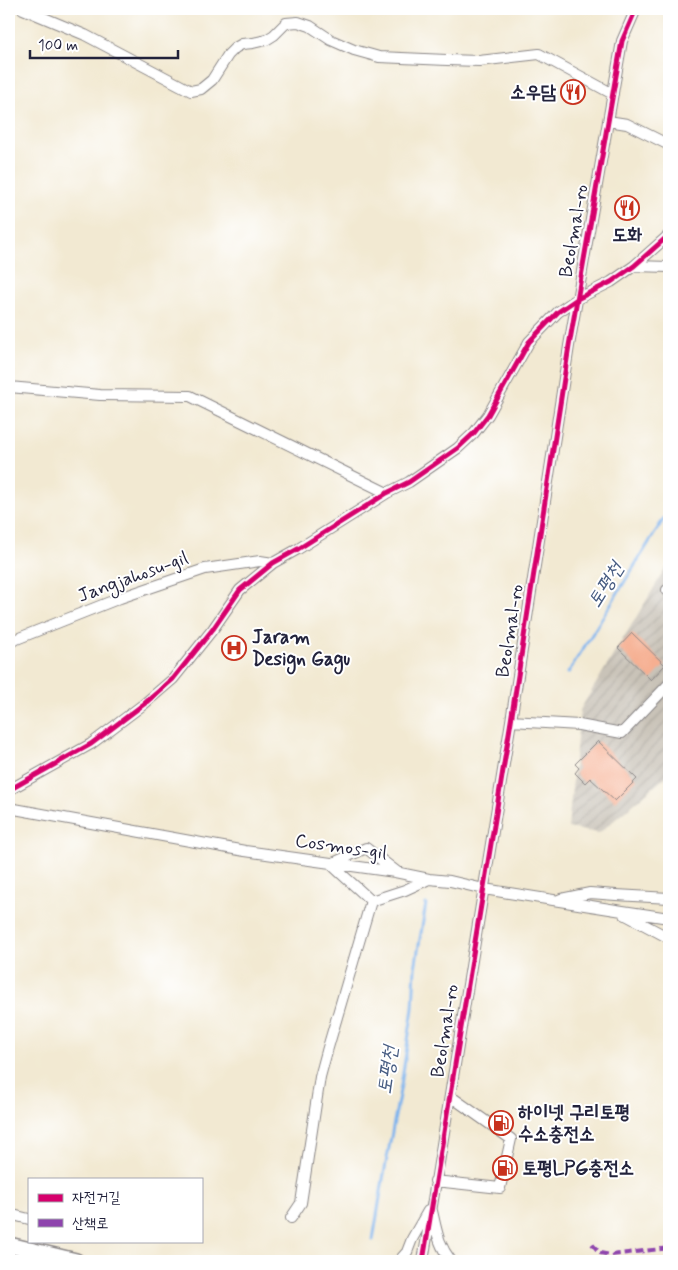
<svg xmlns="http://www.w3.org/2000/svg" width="678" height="1270" viewBox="0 0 678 1270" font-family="Mynerve,'Poor Story',sans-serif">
<defs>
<pattern id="industrial-furrows" width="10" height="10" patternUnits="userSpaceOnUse" patternTransform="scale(1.25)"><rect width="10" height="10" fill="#c9c3b8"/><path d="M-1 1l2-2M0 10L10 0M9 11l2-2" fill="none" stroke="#aca79f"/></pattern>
</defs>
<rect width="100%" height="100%" fill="#fff"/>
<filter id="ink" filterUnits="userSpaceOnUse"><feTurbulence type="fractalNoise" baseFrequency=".02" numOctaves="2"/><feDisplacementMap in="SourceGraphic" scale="10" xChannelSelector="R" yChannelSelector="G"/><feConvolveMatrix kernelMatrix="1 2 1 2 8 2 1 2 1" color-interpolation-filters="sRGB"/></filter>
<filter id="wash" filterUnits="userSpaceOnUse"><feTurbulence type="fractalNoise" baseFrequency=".0096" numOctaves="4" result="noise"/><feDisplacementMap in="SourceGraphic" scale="20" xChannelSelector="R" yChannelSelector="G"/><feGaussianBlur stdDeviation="1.12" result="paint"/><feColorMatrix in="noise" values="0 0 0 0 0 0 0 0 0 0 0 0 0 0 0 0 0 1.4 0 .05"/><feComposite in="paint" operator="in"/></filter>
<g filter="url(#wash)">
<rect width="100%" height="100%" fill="#f2e9d2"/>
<path fill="url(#industrial-furrows)" d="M669,563V774L599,833L568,828L580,710Z"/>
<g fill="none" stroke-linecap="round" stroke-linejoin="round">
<path stroke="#7eb4ed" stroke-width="3" d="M568,673L666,515L669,512
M373,1240L383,1179L401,1085L413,1008L415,968L426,904"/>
</g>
<g id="blocks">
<path fill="#f6af91" d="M632,633L665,665L651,680L618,648Z
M598,741L637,779L615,801L590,778L585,783L575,773L579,768L575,764Z"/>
</g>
</g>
<g filter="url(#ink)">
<use href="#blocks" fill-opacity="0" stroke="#8a8686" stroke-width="1"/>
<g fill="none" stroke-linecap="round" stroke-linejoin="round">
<defs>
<path id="minor" d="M23,9L85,35L191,91L201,89L212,80L228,55L235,48L242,44L253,43L266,40L274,35L286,23L298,22L310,26L331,40L354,50L379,57L447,60L479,61L539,54L613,94
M608,121L627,124L669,145
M634,266L669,267
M9,387L100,395L190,396L387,493
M667,590L669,592
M9,642L120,598L205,569L260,561L273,563
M511,721L579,725L622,733L669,684
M9,790L91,744L144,704L173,679L213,629L240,590L273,563L298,549L387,493L409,482L458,448L474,433L488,415L529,342L558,312L577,299L611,282L634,266L669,235
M9,808L245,851L395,872L429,879L450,881L484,889L616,910L669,918
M397,872L366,848L331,864C344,877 358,888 371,901L405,890L429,879
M561,899L590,893L616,895L669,898
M624,914L669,938
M435,1181L500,1188L511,1139L450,1096
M432,1211C437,1232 438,1244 451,1261
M9,1214L29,1219
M291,1218L301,1203L320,1077L327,1051L371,901
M399,1261L407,1252L412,1239L428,1211
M423,1261L511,721L569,346L622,41L636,9"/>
<path id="highway" d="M9,1245L76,1261"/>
</defs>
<use href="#minor" stroke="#8a8686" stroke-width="12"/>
<use href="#highway" stroke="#8a8686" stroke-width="18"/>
<use href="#minor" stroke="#fff" stroke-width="10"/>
<use href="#highway" stroke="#fff" stroke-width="15"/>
<path stroke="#8e44ad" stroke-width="4" stroke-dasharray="8 4" stroke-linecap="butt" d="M592,1244L600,1253L611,1255L669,1248"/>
<defs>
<path id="cycleway" d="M9,790L91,744L144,704L173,679L213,629L240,590L273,563L298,549L387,493L409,482L458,448L474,433L488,415L529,342L558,312L577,299L611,282L634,266L669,235
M423,1261L511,721L569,346L622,41L636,9"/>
</defs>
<use href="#cycleway" stroke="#fff" stroke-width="8"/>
<use href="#cycleway" stroke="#d6006c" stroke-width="5"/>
</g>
</g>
<defs>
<symbol id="restaurant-ring" viewBox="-11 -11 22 22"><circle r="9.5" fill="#fff" stroke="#c8321e" stroke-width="1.5"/><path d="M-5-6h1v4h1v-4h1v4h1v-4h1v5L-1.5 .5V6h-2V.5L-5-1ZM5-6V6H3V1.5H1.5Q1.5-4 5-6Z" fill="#c8321e"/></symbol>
<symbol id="hospital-ring" viewBox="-11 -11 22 22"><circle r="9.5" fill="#fff" stroke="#c8321e" stroke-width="1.5"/><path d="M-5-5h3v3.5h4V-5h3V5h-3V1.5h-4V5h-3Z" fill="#c8321e"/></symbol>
<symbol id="fuel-ring" viewBox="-11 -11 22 22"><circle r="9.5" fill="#fff" stroke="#c8321e" stroke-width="1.5"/><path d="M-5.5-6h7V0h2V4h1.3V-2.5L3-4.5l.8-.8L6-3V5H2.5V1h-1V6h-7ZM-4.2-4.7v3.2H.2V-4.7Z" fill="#c8321e"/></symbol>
</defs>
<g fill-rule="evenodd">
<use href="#restaurant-ring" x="559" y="78" width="28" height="28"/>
<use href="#restaurant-ring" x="613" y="194" width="28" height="28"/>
<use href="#hospital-ring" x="220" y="634" width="28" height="28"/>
<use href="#fuel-ring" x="487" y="1109" width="28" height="28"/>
<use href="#fuel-ring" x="491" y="1154" width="28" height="28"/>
</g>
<g text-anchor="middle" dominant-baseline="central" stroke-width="4" stroke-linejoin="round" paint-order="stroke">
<g font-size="19" font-weight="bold" fill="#22223b" stroke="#fff" text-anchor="start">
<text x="556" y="92" text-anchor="end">소우담</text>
<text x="627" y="235" text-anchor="middle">도화</text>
<text x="252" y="637">Jaram<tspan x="252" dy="22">Design Gagu</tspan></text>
<text x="518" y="1112">하이넷 구리토평<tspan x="518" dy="22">수소충전소</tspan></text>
<text x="522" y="1168">토평LPG충전소</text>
</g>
<g font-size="19" fill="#22223b" stroke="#fff">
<text transform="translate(574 231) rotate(-80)">Beolmal-ro</text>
<text transform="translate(133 577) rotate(-20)">Jangjahosu-gil</text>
<text transform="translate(510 631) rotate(-81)">Beolmal-ro</text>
<text transform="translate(341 847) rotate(8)">Cosmos-gil</text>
<text transform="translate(445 1031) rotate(-81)">Beolmal-ro</text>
</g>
<g font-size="20" font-style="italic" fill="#475c82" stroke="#fff">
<text transform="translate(606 585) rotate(-58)">토평천</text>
<text transform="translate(388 1070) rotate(-82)">토평천</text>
</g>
</g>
<rect width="678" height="1270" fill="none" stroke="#fff" stroke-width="30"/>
<rect x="28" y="1178" width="175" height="65" fill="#ffffff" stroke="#a7a7b1"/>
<rect x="38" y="1194" width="25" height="8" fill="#d6006c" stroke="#a7a7b1"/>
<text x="72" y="1202" font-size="15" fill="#22223b">자전거길</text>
<rect x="38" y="1219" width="25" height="8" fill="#8e44ad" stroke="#a7a7b1"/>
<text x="72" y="1228" font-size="15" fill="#22223b">산책로</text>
<path d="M30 50v8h148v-8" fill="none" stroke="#22223b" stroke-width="2.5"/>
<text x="38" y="50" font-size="15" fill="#22223b" stroke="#ffffff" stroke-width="4" paint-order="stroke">100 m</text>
</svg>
